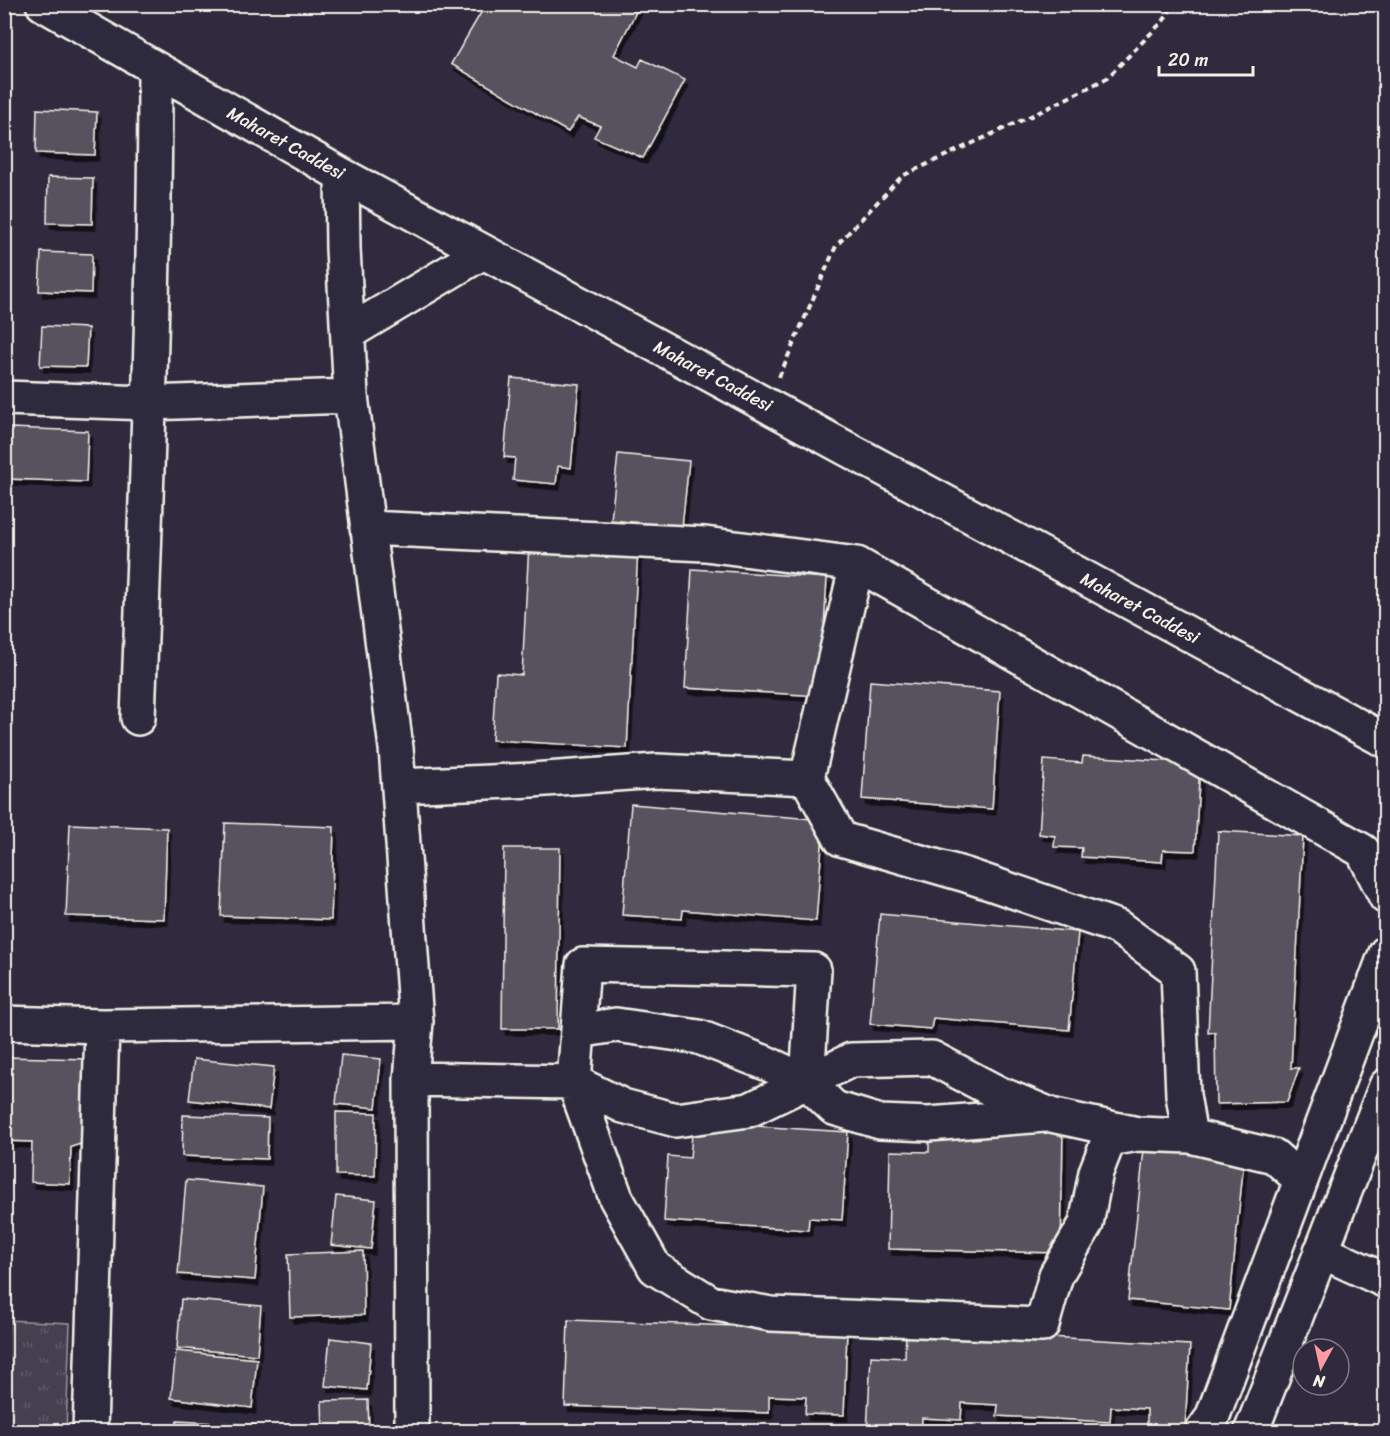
<svg xmlns="http://www.w3.org/2000/svg" width="1390" height="1436" viewBox="0 0 1390 1436" font-family="Sriracha,sans-serif">
<defs>
<pattern id="park-tufts" width="24" height="20" patternUnits="userSpaceOnUse" patternTransform="scale(1.5)"><rect width="24" height="20" fill="#454050"/><path d="M3 7l-1-3M5 7V3M7 7l1-3M15 17l-1-3M17 17v-4M19 17l1-3" fill="none" stroke="#605c69"/></pattern>
<filter id="shadow"><feDropShadow dx="3.5" dy="6" stdDeviation="0" flood-color="#0009"/></filter>
</defs>
<rect width="100%" height="100%" fill="#2f2a3d"/>
<filter id="ink" filterUnits="userSpaceOnUse"><feTurbulence type="fractalNoise" baseFrequency=".0167" numOctaves="2"/><feDisplacementMap in="SourceGraphic" scale="12" xChannelSelector="R" yChannelSelector="G"/><feConvolveMatrix kernelMatrix="1 2 1 2 8 2 1 2 1" color-interpolation-filters="sRGB"/></filter>
<g filter="url(#ink)">
<path fill="url(#park-tufts)" stroke="#9c989c" stroke-width="1.5" d="M5,1320L70,1323L66,1431H5Z"/>
<path fill="#56525f" stroke="#f4f1e8" stroke-width="1.5" filter="url(#shadow)" d="M486,4H640L614,55L638,67L642,59L685,80L643,158L594,137L600,126L578,117L568,132L451,64Z
M37,109L97,112L95,155L36,153Z
M48,177L93,178L92,224L47,223Z
M41,252L92,254L91,293L39,291Z
M42,326L88,328L86,367L40,366Z
M511,378L579,384L571,468L558,466L556,484L513,480L515,458L504,457Z
M10,428L88,431L86,482L8,479Z
M618,454L689,461L682,527L611,520Z
M529,543L638,550L627,748L492,740L496,673L522,675Z
M692,569L827,578L820,696L685,688Z
M870,681L1000,691L992,809L862,799Z
M1083,756L1200,763L1195,851L1163,850L1162,862L1081,857L1082,848L1054,847L1055,836L1039,834L1044,760L1082,763Z
M631,804L824,820L816,921L683,910L682,919L622,915Z
M225,823L334,827L331,920L221,916Z
M70,824L167,828L164,919L66,916Z
M1218,831L1303,836L1291,1068H1299L1287,1102L1216,1104L1215,1032L1208,1033Z
M504,848H560L558,1029H502Z
M880,914L1078,932L1069,1030L933,1018L931,1029L870,1024Z
M341,1055L381,1059L376,1108L336,1104Z
M4,1057L89,1059L87,1142L71,1147L70,1184L31,1182L32,1142L4,1141Z
M194,1059L274,1067L269,1109L189,1100Z
M336,1112L376,1113L375,1176L336,1175Z
M183,1115L268,1118L267,1159L182,1156Z
M693,1122L848,1132L842,1220L809,1218L808,1230L664,1221L668,1156L690,1158Z
M929,1124L1063,1127L1061,1253L888,1249L890,1151L929,1152Z
M1144,1149L1244,1160L1229,1310L1128,1300Z
M186,1180L263,1187L255,1280L178,1274Z
M336,1196L376,1200L371,1249L331,1245Z
M363,1251L364,1315L290,1317L288,1254Z
M181,1299L261,1306L257,1355L177,1348Z
M568,1320L847,1330L844,1415L805,1414L806,1397L769,1396V1413L565,1406Z
M906,1329L1190,1345L1185,1427L1147,1425V1409L1111,1407L1110,1422L997,1416L998,1405L962,1403L961,1420L922,1418L921,1432H867L871,1356L905,1358Z
M330,1338L371,1343L367,1390L325,1386Z
M176,1351L257,1359L252,1408L171,1398Z
M368,1400L369,1432H323L322,1401Z
M177,1421L256,1425V1432H176Z"/>
<g fill="none" stroke-linecap="round" stroke-linejoin="round">
<defs>
<path id="minor" d="M43,4L342,175L1386,741
M342,175L343,249L351,396L396,748L416,1022L411,1079L412,1432
M348,333L483,252
M4,398L149,403L351,396
M367,528L705,544L857,564L1363,851L1386,897
M138,718C146,502 155,285 155,69
M807,778L857,564
M399,786L532,780L657,771L807,778L841,839L966,875L1118,927L1178,971L1183,1095L1190,1136
M4,1023L102,1026L416,1022
M578,1031L616,1025L699,1037L766,1063L807,1082L814,970L583,965L574,1082L623,1106L676,1120L749,1110L807,1082L851,1060L932,1058L998,1093L1051,1115L1138,1134
M411,1079L574,1082L616,1198L655,1268L711,1303L771,1314L1042,1325L1056,1275L1086,1224L1096,1172L1109,1139L1138,1134L1190,1136L1274,1156L1301,1180
M807,1082L834,1108L880,1122L929,1124L1045,1115
M1321,1251L1386,1281
M90,1432L102,1026
M1202,1432L1212,1418L1386,953
M1251,1432L1386,1086"/>
</defs>
<use href="#minor" stroke="#f4f1e8" stroke-width="38"/>
<path stroke="#f4f1e8" stroke-width="4" stroke-dasharray="6 4.5" stroke-linecap="butt" d="M779,377L836,246L902,176L1046,109L1107,78L1164,20L1174,4"/>
<use href="#minor" stroke="#2f2a3d" stroke-width="33"/>
</g>
</g>
<g text-anchor="middle" dominant-baseline="central" stroke-width="4.5" stroke-linejoin="round" paint-order="stroke">
<g font-size="18" fill="#f4f1e8" stroke="#2f2a3d">
<text transform="translate(286 143) rotate(29)">Maharet Caddesi</text>
<text transform="translate(713 376) rotate(28)">Maharet Caddesi</text>
<text transform="translate(1140 608) rotate(28)">Maharet Caddesi</text>
</g>
</g>
<rect width="1390" height="1436" fill="none" stroke="#2f2a3d" stroke-width="24"/>
<rect x="12" y="12" width="1366" height="1412" fill="none" stroke="#f4f1e8" stroke-width="2" filter="url(#ink)"/>
<g transform="translate(1321 1367) rotate(188)"><circle r="28" fill="#2f2a3d" stroke="#7e7a81" stroke-width="1.5"/>
<path d="M0-4.5L10 22L0 15L-10 22Z" fill="#ff9aa2"/>
<text y="-9" font-size="16" font-weight="bold" text-anchor="middle" fill="#f4f1e8">N</text>
</g>
<path d="M1159 66v9h94v-9" fill="none" stroke="#f4f1e8" stroke-width="3"/>
<text x="1168" y="66" font-size="18" fill="#f4f1e8" stroke="#2f2a3d" stroke-width="4.5" paint-order="stroke">20 m</text>
</svg>
